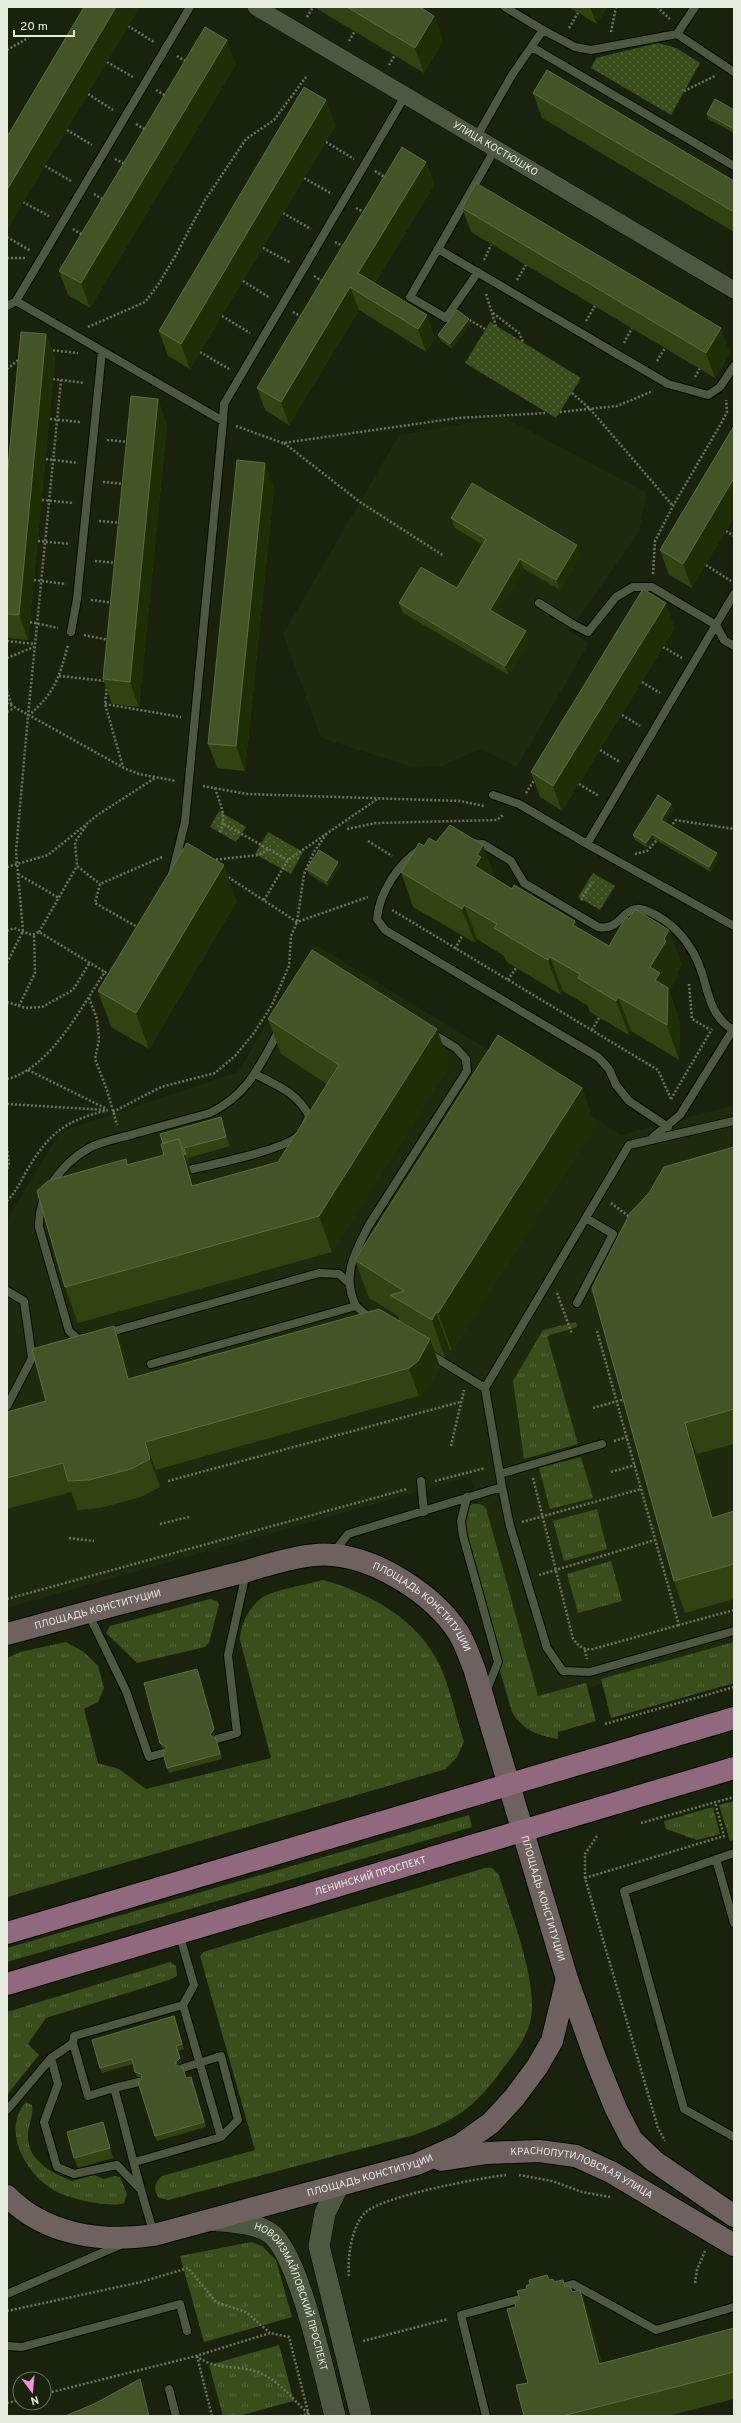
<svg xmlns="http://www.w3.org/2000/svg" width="741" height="2423" viewBox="0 0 741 2423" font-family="Overpass,sans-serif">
<defs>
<pattern id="grass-tufts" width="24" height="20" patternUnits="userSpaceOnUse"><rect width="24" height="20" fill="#394e1b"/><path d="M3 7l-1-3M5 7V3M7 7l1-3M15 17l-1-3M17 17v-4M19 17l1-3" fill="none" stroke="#56683c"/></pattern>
<pattern id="park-dots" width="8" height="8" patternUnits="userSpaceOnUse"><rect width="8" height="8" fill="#394e1b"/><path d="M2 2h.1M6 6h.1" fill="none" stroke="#56683c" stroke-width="1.8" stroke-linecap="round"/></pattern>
</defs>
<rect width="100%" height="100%" fill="#18220c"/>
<path fill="#1e2a0e" d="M504,417L647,493L639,532L569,631L589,643L517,767L481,749L442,766L412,767L321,738L283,634L399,435Z
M314,944L546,1085L621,1135L734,1105V1647L534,1703L470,1477L7,1608V1220L60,1132L238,1072Z"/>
<path fill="url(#grass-tufts)" d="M576,1322L577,1327L547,1336L578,1444L524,1459L513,1381L543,1330Z
M581,1457L593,1498L550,1509L539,1468Z
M473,1504H480L486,1508L538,1696L586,1683L596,1721L558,1732V1739C537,1735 524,1731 512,1712L458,1529L468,1506Z
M597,1509L607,1549L564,1561L553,1521Z
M611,1561L622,1601L578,1613L567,1574Z
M323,1580C370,1593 419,1620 440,1666C451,1690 456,1718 464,1742L457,1757L446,1769L7,1897V1658L20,1652L66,1642L84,1652L98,1666L104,1688L98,1702L84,1709L98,1763L119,1769L146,1789L271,1758L240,1640C240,1624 250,1606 263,1597C274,1590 309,1584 323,1580Z
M210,1599L217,1601L219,1604L209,1643L205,1647L137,1663L106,1633L110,1626Z
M734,1642V1683L611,1718L601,1679Z
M734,1801V1840L730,1841L719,1805Z
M713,1807L720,1834L697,1840L666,1829L664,1821Z
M469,1815L472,1827L7,1962V1948Z
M485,1868H492L499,1875C510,1912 542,1990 529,2026C523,2044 510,2059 499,2074C471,2110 456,2120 414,2135L168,2200L159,2198C153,2190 154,2182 162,2176L255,2150L200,1956L203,1952Z
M170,1962L176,1966L177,1976L169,1980L46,2018L28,2044L39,2055L7,2095V2012Z
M26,2102L32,2105C34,2116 27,2127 28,2138C29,2162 53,2173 72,2181L94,2175L104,2179L115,2176L120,2177L127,2194L124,2203C119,2206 109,2204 103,2204C88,2202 73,2199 59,2193C27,2178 0,2131 26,2102Z
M251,2242L262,2246L276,2260L292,2317L204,2342L180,2256Z
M279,2345L294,2401L238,2416H223L209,2365Z"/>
<path fill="url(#park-dots)" d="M658,43L676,48L700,63L671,115L591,68L596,58Z
M490,322L581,378L556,418L465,363Z
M219,811L246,827L236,842L210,827Z
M268,832L303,852L291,874L255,854Z
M593,873L615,886L600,910L578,897Z"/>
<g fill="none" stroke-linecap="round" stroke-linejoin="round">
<defs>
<path id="service" d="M505,7L543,30
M677,34L695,7
M532,47L734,166
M476,138L512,75L543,30L575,47L591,50L677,34L734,72
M495,149L438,249L668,384L708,395L720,387L734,366
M438,249L410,297L446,318L478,272
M16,301L190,7
M7,306L16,301L223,421L185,822L172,875
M223,421L224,404L405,96
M539,603L574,625L588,632L616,597L633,587H652L716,625L724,640L734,646
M71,632L77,599L102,351
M493,795L519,804L587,844L734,594
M471,843L483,844L511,861L524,883L598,927C622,932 623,902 645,910C674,921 693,945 702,973C709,996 711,1016 733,1030
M587,844L734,926
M421,849C399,862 379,893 377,919L385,930L598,1057L609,1069L616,1085L629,1101L668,1127
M255,1074C276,1085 298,1093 309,1116L306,1124
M653,1137L680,1115L734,1028
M181,1172C204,1166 286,1150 299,1135
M7,1291L24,1301L32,1358L7,1406
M577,1303L613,1234L586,1218
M356,1306C341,1276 355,1252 369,1225L467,1071L466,1059L456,1048L433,1034
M107,1333L319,1273L339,1274L348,1282
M84,1338L78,1339L69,1331L39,1227C38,1195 61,1164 89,1148C100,1142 115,1139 127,1136C154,1128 182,1121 210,1113C249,1094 259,1066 280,1029
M428,1353L485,1388
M151,1364L356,1306L371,1319
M500,1474L602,1444
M421,1481L424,1512
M502,1487L510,1526L547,1648L563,1671L590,1672L734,1631
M467,1497L461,1521L463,1536L498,1662L486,1692
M334,1552L348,1534L502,1487L485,1388L629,1145L734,1121
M88,1613L126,1691L149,1757L163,1753
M217,1739L237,1733L228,1655L246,1573
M734,1853L624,1891L684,2109L734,2137
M716,1859L734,1923
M183,2005L221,2137
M73,2043L88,2096L114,2088C128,2137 138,2186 154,2233
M51,2058L58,2084L44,2122L57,2167L74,2174L117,2165L139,2188
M114,2088L139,2082
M7,2110L51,2058L73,2043L74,2036L183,2005L194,1985L179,1933
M135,2162L221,2137L238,2120L221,2056L183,2068
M554,2289L573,2284L656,2330L734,2307
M7,2294L120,2245
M7,2346L22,2347L180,2304L187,2331
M169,2389L176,2416
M486,2416L461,2315L530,2296"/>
<g id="minor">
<path id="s1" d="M256,7L734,290"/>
</g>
<g id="tertiary">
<path d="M339,2185L325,2213L319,2246L361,2416"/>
<path id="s2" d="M211,2220C229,2222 254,2222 270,2233C299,2253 325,2378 335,2416"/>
</g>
<g id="secondary">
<path id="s3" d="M7,1634C83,1613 159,1593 235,1574C263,1567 304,1552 333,1555C378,1559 433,1594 458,1632C465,1643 469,1656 474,1668L567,1979L596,2060L616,2109L632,2140L654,2161L734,2216"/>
<path id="s4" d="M441,2160L487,2153L539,2151L576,2156L611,2172L734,2245"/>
<path id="s5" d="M7,2196C45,2235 102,2243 154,2235L417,2164L460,2145L491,2123L514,2098L537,2067L552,2041L567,1979"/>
</g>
<g id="primary">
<path d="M7,1933L734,1718"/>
<path id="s6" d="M7,1984L734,1768"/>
</g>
</defs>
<use href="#service" stroke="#040b00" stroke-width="10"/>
<use href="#minor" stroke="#040b00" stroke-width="18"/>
<use href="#tertiary" stroke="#040b00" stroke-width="22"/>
<use href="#secondary" stroke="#040b00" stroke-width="24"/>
<use href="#primary" stroke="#040b00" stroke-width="24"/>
<path stroke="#6c7562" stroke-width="2.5" stroke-dasharray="2 2" stroke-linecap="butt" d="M657,7L670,19
M307,17L313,7
M128,26L154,42
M569,28L578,13
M611,32L616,7
M349,41L355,31
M7,50L28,38
M177,56L187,62
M107,62L133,77
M389,65L395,55
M156,90L166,96
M684,91L715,76
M88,94L113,110
M136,124L146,130
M67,130L92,145
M326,142L354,159
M115,159L125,164
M45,166L71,181
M375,171L386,178
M304,178L332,194
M94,194L104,200
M23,202L49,216
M356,208L365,213
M283,213L311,229
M73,229L83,235
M7,237L31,251
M335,242L345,247
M263,248L291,263
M7,258H26
M484,260L491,245
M314,276L324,282
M517,280L526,265
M243,281L270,298
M486,294L496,326
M293,312L302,317
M493,313L519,333L523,342
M222,316L250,333
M466,318L485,329
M586,321L595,306
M88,327L145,302L158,285L177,253L205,200L246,139L274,120L306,77
M624,343L632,328
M49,350L78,353
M200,352L229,369
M657,361L665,348
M7,369L21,358
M695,377L700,368
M53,379L84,383
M572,393L590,409L673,506
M560,412L617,406L653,391
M50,419L80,422
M236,426L283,443L458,418L547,413
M107,440L130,442
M284,443L360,502L444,556
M46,459L78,463
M103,482L126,484
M42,500L74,503
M99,521L122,523
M726,531L734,536
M38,541L70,544
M95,561L118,563
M706,565L731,581
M653,574L655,541L673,506L723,420L727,412L726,400
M34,580L66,584
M91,600L114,603
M30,622L58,628
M84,635L109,640
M7,641L35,644
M663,647L682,658
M7,658L34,647
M59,676L106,681
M642,682L660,693
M107,685L105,704L123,767
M7,691L12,706
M7,703L124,768L139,774L176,781
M105,704L181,717
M7,712L14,708
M622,715L640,726
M28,716L61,380
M600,750L620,762
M579,784L599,796
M203,786L247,794L460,801L484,806
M215,788C220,804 228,818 219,833
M526,793L535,779
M675,820L734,829
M224,824L288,860
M86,826L75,842L77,866L100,884
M670,827L676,820
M347,829L376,823L497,820L504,814
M368,841L392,856
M635,854L647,851L658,839
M212,860L259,855L269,849
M7,867L48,855L99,814L155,778
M18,874L59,898
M225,875L297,922L368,897
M264,900L288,860L379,798
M581,900L592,882
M392,910L658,1070L671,1099
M139,928L95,903L100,884L162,857
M7,931L14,928L32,935L39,932L105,972
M39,932L77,866
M455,949L462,936
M7,963L23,931L16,852L28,716C55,693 59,678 68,645
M508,980L516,968
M689,984L692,1019L709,1029
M89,998L97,1019L99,1040L95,1059L107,1090L117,1125
M7,1002L25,1008L42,1007L73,990L90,962
M19,1006L35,973L34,934
M592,1030L599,1018
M28,1070L107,1109
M7,1079C50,1069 81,1007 105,972L111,976
M671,1099L712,1029
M7,1104L106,1110
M113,1112L161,1087L215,1073L235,1056L254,1033L272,1005L289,966L291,936L297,922L304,874L314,852L327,833
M7,1147L9,1163L7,1169
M7,1201C16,1192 21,1181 27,1170C50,1132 65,1121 108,1110
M611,1203L631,1218
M557,1293L572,1334
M597,1331L679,1625L734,1610
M593,1408L625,1399
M614,1441L627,1437
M451,1446L464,1390
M611,1472L635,1465
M533,1478L573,1639C580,1647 583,1650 593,1649L679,1625
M168,1481L460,1402
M435,1481L485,1468
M522,1522L641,1489
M160,1524L189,1517
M69,1538L94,1541
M539,1575L655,1540
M7,1599L407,1489
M585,1650L587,1659
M605,1724L734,1687
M641,1823L734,1797
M597,1836L585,1854V1878L658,2128L665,2141
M585,1878L724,1836L715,1802
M519,2175L552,2181L582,2192L610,2197
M349,2276C347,2258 352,2224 366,2212C384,2196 479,2178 506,2175
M695,2283L697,2270L705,2251
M7,2311L141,2282L188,2268L216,2302L246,2312L270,2333
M363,2341L448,2319
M196,2356C220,2372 236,2364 258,2372C279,2380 292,2399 308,2413
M197,2356L212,2416
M44,2394L196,2356L270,2333L289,2337L309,2416
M7,2403L20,2400
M300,2416L308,2414"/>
<use href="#service" stroke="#4d5840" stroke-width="8"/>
<use href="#minor" stroke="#4d5840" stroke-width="17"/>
<use href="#tertiary" stroke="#4d5840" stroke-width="21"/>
<use href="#secondary" stroke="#6f615f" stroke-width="22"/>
<use href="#primary" stroke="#91697e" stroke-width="22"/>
</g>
<path fill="#304310" d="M314,7H420L434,16L443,41L424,73Z
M568,7H607L597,24Z
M236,64L90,308L68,295L59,271Z
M533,93L734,181V232L542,118Z
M734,110V133L708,119L707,114Z
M336,125L190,369L168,356L159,331Z
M426,162L434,185L375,283L435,337L426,352L359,310L289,425L265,410L257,388Z
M462,208L730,353L715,378L471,232Z
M469,319L470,324L452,349L440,340L438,335Z
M46,334L55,359L28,640L7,638V478Z
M167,424L139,707L112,704L103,679Z
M734,426L692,588L669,575L660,550Z
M274,488L245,771L217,768L208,744Z
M451,518L577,545L580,555L560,590L524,569L497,614L526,631L529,640L509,675L403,613L399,603L457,588L482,544L455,528Z
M675,628L562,811L540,797L531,772Z
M671,804L673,809L665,822L719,858L711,872L654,839L648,848L635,840L633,835Z
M424,846L495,878L512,889L575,921L577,927L609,946L682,964L677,972L678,975L669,991L680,1022L679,1060L631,1031L629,1035L590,1012L588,1006L563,991L561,995L507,962L504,956L477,939L475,943L413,907L401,872Z
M340,867L328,886L309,874L307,869Z
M237,901L149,1049L111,1027L98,991Z
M268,1019L450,1065L332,1252L78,1323L65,1287L128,1165L164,1155L224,1127L230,1146L188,1158L189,1164H188L195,1185L278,1162L327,1084L281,1054Z
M582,1088L595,1126L452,1351L450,1350L445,1358L434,1351L440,1367L428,1389L419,1396L156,1470L160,1487L141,1497L100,1508L78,1510L71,1492L7,1509V1412L46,1401L114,1326L125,1355L131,1378L399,1321L398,1316L369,1298L355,1260Z
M734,1147V1444L697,1454L714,1517L734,1511V1599L685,1613L674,1581L592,1288Z
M197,1669L215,1734L213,1737L216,1739L222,1759L169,1773L167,1768L165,1750L162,1748L160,1743Z
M174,2016L184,2049L178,2051L182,2063L178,2066L186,2078L193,2082L206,2127L157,2141L155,2136L142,2078L137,2077L133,2064L102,2073L100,2068Z
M103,2122L106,2132L113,2158L78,2168L74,2158Z
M549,2280L554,2282L563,2280L566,2287L570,2286L572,2292L580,2290L589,2315L602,2364L734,2328V2399L668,2416H524L528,2383L516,2307L520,2299L527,2289Z"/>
<path fill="#1e2e05" d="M116,7H138L139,9L7,230V190Z
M590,7H607L597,24Z
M434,16L443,41L424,73L415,48Z
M227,40L236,64L90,308L81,283Z
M326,100L336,125L190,369L181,344Z
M426,162L434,185L367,296L358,273Z
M350,287L359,310L289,425L281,402Z
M427,315L435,337L426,352L418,329Z
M469,319L470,324L452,349L450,344Z
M721,328L730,353L715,378L706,353Z
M46,334L55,359L28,640L19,615Z
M158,399L167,424L139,707L130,682Z
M265,463L274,488L245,771L236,746Z
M734,478V518L692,588L683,564Z
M577,545L580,555L560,590L556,580Z
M520,559L524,569L494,620L490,610Z
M666,603L675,628L562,811L553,786Z
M526,631L529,640L509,675L505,666Z
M671,804L673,809L663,825L661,820Z
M652,834L654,839L648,848L646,843Z
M483,845L496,879L475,866L477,855Z
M717,853L719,858L711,872L709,867Z
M338,862L340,867L328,886L327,881Z
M224,865L237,901L149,1049L136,1013Z
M464,905L477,939L475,943L462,909Z
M575,921L587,955L573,925Z
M669,930L682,964L677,972L678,975L669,991L680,1022L679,1060L667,1025L650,967L664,939Z
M550,957L563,991L561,995L548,960Z
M618,997L631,1031L629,1035L616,1001Z
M437,1029L450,1065L332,1252L319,1216Z
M582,1088L595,1126L452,1351L438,1313Z
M221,1117L224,1127L230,1146L226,1137Z
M179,1139L192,1175L205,1222L192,1186Z
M436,1312L450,1350L445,1358L432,1320Z
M114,1326L125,1355L139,1407L128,1379Z
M430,1339L440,1367L428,1389L419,1396L409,1368Z
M685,1423L697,1454L723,1549L712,1518Z
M145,1442L156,1470L160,1487L150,1459Z
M197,1669L215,1734L212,1740L210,1735Z
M176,2046L182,2063L178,2066L176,2065Z
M580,2290L589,2315L608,2389L599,2364Z
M140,2379L143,2389L150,2416H149Z"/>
<path fill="#435526" stroke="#5c6d43" d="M84,7H116L7,190V137Z
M347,7H420L434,16L415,48Z
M205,27L227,40L81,283L59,271Z
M547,70L734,181V212L533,93Z
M304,87L326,100L181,344L159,331Z
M715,99L734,110V129L707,114Z
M402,147L426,162L358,273L427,315L418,329L350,287L281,402L257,388Z
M476,183L721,328L706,353L462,208Z
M457,310L469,319L450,344L438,335Z
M21,332L46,334L19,615L7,614V478Z
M131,396L158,399L130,682L103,679Z
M734,426V478L683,564L660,550Z
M237,460L265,463L236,746L208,744Z
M472,483L577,545L556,580L520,559L490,610L526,631L505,666L399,603L421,567L457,588L486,539L451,518Z
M643,589L666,603L553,786L531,772Z
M658,795L671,804L661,820L717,853L709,867L652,834L646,843L633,835Z
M450,825L483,845L477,855L481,857L475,866L512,889L514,885L575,921L573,925L609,946L626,917L629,919L635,909L669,930L664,939L666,941L650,967L660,973L655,980L668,988L667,1025L618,997L616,1001L578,978L580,974L550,957L548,960L494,928L497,924L464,905L462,909L401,872L419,843L424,846L429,838L436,842Z
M187,843L224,865L136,1013L98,991Z
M319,850L338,862L327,881L307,869Z
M312,950L437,1029L319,1216L65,1287L37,1191L48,1181L126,1159L127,1165L164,1155L161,1144L179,1139L192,1186L278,1162L339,1065L268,1019Z
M498,1035L582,1088L438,1313L436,1312L432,1320L390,1295L404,1291L355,1260Z
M221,1117L226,1137L184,1148L186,1154L185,1155L179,1139L163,1143L160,1134Z
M734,1147V1409L685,1423L712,1518L734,1511V1564L674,1581L592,1288L630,1213L649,1193L664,1167Z
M379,1309L430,1339L418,1361L409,1368L145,1442L150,1459L131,1469L89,1480L68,1481L63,1463L7,1478V1412L46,1401L32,1349L114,1326L128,1379Z
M197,1669L214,1729L210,1735L216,1739L220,1754L167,1768L163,1753L167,1747L160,1743L144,1683Z
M174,2016L182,2044L176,2046L180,2058L176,2062V2065L183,2068L186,2078L191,2077L204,2122L155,2136L138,2082L142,2079L141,2074L135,2072L132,2059L100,2068L92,2040Z
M103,2122L110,2148L74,2158L67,2132Z
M547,2275L549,2280L553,2279L554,2282L563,2280L565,2287L570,2286L572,2292L580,2290L599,2364L734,2328V2372L566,2415V2416H524L516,2385L528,2383L507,2309L516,2307L514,2301L520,2299L517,2291L527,2289L526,2286L530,2284L529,2280Z
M140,2379L149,2416H65L94,2404Z"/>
<g text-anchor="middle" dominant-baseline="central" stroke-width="3" stroke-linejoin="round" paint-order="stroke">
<g font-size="10" fill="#e5ecde" stroke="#18220c">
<text stroke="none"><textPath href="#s1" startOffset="278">УЛИЦА КОСТЮШКО</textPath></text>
<text stroke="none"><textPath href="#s3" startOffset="94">ПЛОЩАДЬ КОНСТИТУЦИИ</textPath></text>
<text stroke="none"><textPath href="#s3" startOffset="443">ПЛОЩАДЬ КОНСТИТУЦИИ</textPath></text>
<text stroke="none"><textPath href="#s6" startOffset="379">ЛЕНИНСКИЙ ПРОСПЕКТ</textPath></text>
<text stroke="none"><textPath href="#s3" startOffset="767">ПЛОЩАДЬ КОНСТИТУЦИИ</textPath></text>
<text stroke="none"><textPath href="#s5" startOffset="382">ПЛОЩАДЬ КОНСТИТУЦИИ</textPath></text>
<text stroke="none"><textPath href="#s4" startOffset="146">КРАСНОПУТИЛОВСКАЯ УЛИЦА</textPath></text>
<text stroke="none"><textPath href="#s2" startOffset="127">НОВОИЗМАЙЛОВСКИЙ ПРОСПЕКТ</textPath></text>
</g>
</g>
<rect width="741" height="2423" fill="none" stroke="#e5ecde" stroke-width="16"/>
<g transform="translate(32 2391) rotate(164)"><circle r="19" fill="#18220c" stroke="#6a7360"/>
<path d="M0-3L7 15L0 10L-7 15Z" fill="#f491d4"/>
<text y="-6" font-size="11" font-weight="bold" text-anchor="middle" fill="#e5ecde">N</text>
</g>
<path d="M14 30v6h60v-6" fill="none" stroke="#e5ecde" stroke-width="2"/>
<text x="20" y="30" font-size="12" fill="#e5ecde" stroke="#18220c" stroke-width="3" paint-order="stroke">20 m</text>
</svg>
